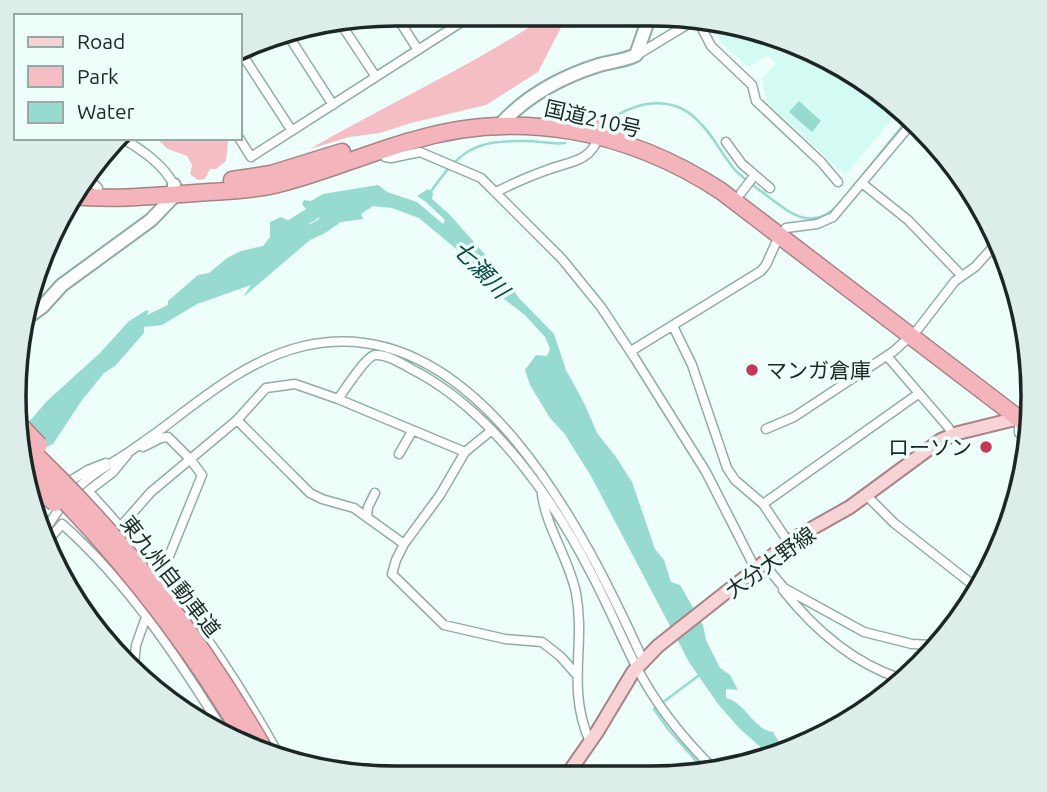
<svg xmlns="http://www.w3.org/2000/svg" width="1047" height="792" viewBox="0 0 1047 792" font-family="Ubuntu,'Noto Sans JP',sans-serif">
<rect width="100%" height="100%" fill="#edfefb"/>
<path fill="#d3faf3" d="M715,21L750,27L883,93L900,110L845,175L767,102L762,79L776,63L767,55L749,67L723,45L716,30Z"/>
<path fill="#f5bec4" d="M549,14H568L538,72L486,105L411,123L380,133L349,137L310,149C389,103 473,66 549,14Z
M156,138H224L228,140L226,161L216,169H210L205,179L198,180L190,174L192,165L187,156L168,149Z"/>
<path fill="#96dad0" d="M799,101L821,121L812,132L789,112Z
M378,185L387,192L417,202L443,224L445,220L426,202L417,196L428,189L433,193L432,199L450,215L497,268L519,298L554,334L566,370L584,403L597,433L616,457L632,482L655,549L664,560L671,582L680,585L703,625L706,640L720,668L730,675L738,690L726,689V698C746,703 754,730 773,732L785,752L773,758L740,729L718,704L689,662L591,476L564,433L550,418L530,385L525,370L536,355L547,356L550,349L545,337L525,315L499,295L485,275L467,258L419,218L392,208L373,206L361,214L363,219L341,222L325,233L310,240L243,297L251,285L197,304L162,325L144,327V333L115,366L104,373L82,400L53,444L46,447L22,430L47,401L100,353L129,321L145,311L149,310L147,315L168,305V301L198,275L209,273L227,258L241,251L263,246L270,237V222L281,217C295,224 307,230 320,218L317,215L312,216L302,204L304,200L311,201L323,194Z"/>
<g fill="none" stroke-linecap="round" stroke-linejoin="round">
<path stroke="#96dad0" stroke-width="2.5" d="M614,117C642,99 677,96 701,124C715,138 723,157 736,171C745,180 756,187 766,195C791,214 813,233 840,203
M429,194C460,151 472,140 527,141C540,141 553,145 565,143
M844,198L908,119
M698,676L654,709L668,729L707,773"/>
<path stroke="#96dad0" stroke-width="14" d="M281,233L326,205"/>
<defs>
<path id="street" d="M395,14L418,50
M697,19L711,46L752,85L756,101L821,162L838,182
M339,21L376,77
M286,32L333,105
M240,51L292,131
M637,55L698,18
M122,138C142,150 163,164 174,185
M239,138L251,157L474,14
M726,142L742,164L770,188
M381,151L385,157L391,158L420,152L481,178L562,259L601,307L634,357L706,472L756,570
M87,177L98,188
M863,184L908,220L962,276
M496,192C512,184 530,176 547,170C570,161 590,163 599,136
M741,193L754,176
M786,228L817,224L833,217L912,123
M673,326L692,365L727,468L735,480L763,504L789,543
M631,351L761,271L766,265L779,236
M887,356L948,427L953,435
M237,420L310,493L322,499L354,508L404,544
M1019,420V433L1026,438
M766,429L794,417L894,351L918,329L955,281L975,267L994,246
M492,430L465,452L440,495L404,544L396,560L392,574L444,625L505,639L542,642L560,656L576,674
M143,447L161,438L168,437L190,459L202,475L159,581
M465,452L338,399C344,391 366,356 375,355C389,354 407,367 419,373C493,414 552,497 590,571C607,602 620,635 636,666C656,705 685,741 716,771
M399,454L411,433
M127,455L113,472L88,491C162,570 228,662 280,757
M62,486L88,470L106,463
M73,493C89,475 109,465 129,452C143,442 158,432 172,421C211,391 255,357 304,346C475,307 586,535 643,660
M542,495C547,529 569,559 576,593C586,646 566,688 590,742
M866,495L894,523L977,588
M763,504L918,394
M33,510L49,495
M367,517L368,507L375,493
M121,526L151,492L237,420L266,388L295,384L338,399
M42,534L62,505
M46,543L62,524C129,583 180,661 227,737
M764,564L784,588L864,632L912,644L932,645
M783,590C814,629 851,662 899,678
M134,664L136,645L151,603"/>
<path id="secondary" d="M500,125C526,96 561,77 599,65C612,61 624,61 636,55L650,15
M24,320L42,307L62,285L151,220L175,195L174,185"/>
<path id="primary" d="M567,775L597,732L633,672L658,646L795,538L850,507L941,440L958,433L1023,417"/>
<path id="highway" d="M573,119L626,132
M232,180L271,174L342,152
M72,196C113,200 154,196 195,193C221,191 248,191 274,185C321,174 365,154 411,141C518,108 628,130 721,191L1026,424"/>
</defs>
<use href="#street" stroke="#91aca7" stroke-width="11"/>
<use href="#secondary" stroke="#91aca7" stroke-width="16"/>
<use href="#primary" stroke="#a88386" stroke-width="16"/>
<use href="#highway" stroke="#a88386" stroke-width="19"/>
<use href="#street" stroke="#fff" stroke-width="8"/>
<use href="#secondary" stroke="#fff" stroke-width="12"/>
<use href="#primary" stroke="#f8d3d6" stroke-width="12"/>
<use href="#highway" stroke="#f3b5bb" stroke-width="16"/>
<defs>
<path id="highway-bridge" d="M19,424L39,445
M21,441C122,536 198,634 267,754
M25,461C114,547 189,642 251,749
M28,481L55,503"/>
</defs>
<use href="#highway-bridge" stroke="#a88386" stroke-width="19" stroke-linecap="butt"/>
<use href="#highway-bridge" stroke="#f3b5bb" stroke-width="16"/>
</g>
<g fill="#c53657" stroke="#edfefb" stroke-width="2.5">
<circle cx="752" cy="370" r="7"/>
<circle cx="986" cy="447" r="7"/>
</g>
<g text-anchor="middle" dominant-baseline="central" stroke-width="7" stroke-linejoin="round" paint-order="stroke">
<g font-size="21" fill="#1c2625" stroke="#edfefb">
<text transform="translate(593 118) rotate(13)">国道210号</text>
<text transform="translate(770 562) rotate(-36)">大分大野線</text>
<text transform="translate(171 576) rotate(52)">東九州自動車道</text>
</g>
<g font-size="21" fill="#1c2625" stroke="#edfefb" text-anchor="start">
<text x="766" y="370">マンガ倉庫</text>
<text x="972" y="447" text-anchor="end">ローソン</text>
</g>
<g font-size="23" font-style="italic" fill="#0e4b44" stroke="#edfefb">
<text transform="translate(481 269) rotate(46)">七瀬川</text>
</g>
</g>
<path d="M0 0H1047V792H0ZM396 26H651A370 370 0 0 1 1021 396V396A370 370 0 0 1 651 766H396A370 370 0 0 1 26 396V396A370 370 0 0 1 396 26Z" fill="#dcedea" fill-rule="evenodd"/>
<path fill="none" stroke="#1c2625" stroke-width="3.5" d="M396 26H651A370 370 0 0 1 1021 396V396A370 370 0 0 1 651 766H396A370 370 0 0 1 26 396V396A370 370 0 0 1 396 26Z"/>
<rect x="14" y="14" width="228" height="126" fill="#edfefb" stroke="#99a8a5" stroke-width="2"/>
<rect x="28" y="37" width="35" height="10" fill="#f8d3d6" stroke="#99a8a5" stroke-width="2"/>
<text x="77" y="49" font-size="21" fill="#1c2625">Road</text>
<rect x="28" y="66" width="35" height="21" fill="#f5bec4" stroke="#99a8a5" stroke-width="2"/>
<text x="77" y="84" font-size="21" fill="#1c2625">Park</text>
<rect x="28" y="102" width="35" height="21" fill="#96dad0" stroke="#99a8a5" stroke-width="2"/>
<text x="77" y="119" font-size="21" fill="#1c2625">Water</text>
</svg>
